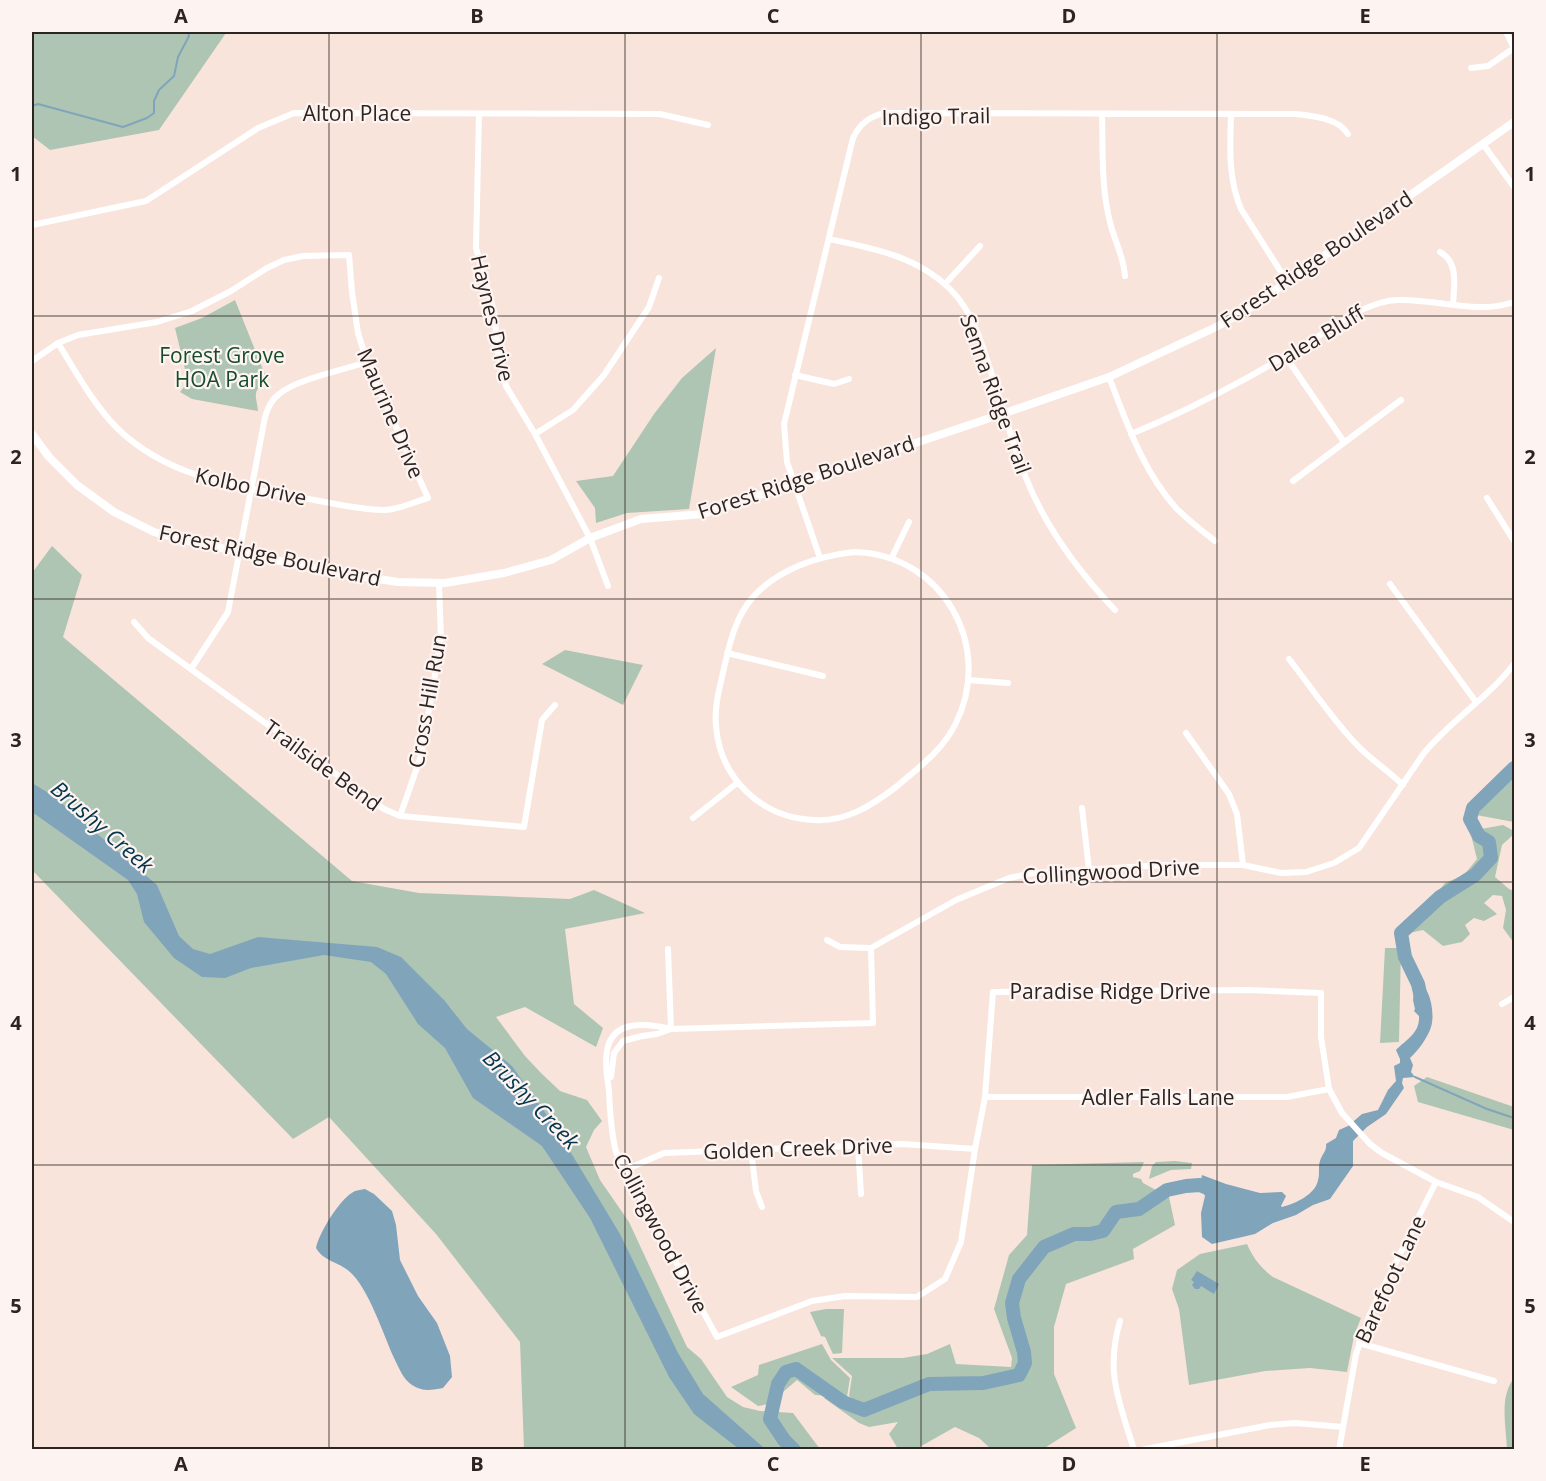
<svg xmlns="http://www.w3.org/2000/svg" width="1546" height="1481" viewBox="0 0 1546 1481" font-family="'Open Sans',sans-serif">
<rect width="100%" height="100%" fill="#f9e4dc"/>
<path fill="#afc5b4" d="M32,32H219L226,33L159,130L50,150L32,136Z
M235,300L268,382C250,390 257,397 258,411L192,399L180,392L188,382L175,328L202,318Z
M716,348L689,509L627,513L596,523L595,508L576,481L613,476L654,414L682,378Z
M52,546L82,575L63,637L352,881L419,893L570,899L594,890L645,913L565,929L574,1004L603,1028L596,1047L525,1007L496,1017L525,1056L541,1073L560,1091L587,1100L602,1121L594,1130L586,1147L600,1180L629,1222L687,1347L701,1359L727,1397L743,1407L760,1411L793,1413L820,1449H524L520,1342L436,1234L329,1117L293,1139L32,870V573Z
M565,650L643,665L623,705L542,664Z
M1514,765V822L1476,815Z
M1503,825L1514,831V834L1502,845L1495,877L1509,889L1514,891V943L1503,928L1506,910L1502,896L1493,895L1484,903L1497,914L1484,921L1474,918L1465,925L1470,934L1462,942L1443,946L1423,930L1405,934L1445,883L1464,875L1477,859L1470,831Z
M1385,948H1401L1399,1042L1380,1043Z
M1427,1077L1514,1107V1130L1418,1102L1414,1086Z
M1175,1161L1192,1163L1191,1169L1171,1170L1149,1179L1152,1166L1156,1162Z
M1144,1162L1140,1171L1133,1174V1177L1141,1179L1143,1183L1169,1197L1175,1225L1133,1249L1134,1259L1066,1284L1054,1327V1374L1076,1428L1043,1449H991L979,1438L955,1427L916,1449H898L889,1434L898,1422L869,1427L859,1423L824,1398L849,1399L859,1404L849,1396L852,1376L832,1358H903L927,1354L950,1344L956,1364L1011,1367L1012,1358L994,1309L1009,1255L1027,1235L1032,1165Z
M1247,1244C1253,1258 1261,1268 1273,1277L1361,1318L1354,1336L1347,1372L1310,1368L1265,1371L1189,1385L1179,1309L1172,1289L1177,1270L1200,1254Z
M826,1309H844L842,1353L833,1354L825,1337L821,1336L810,1312Z
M822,1344L831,1360L850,1378L847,1397L815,1395L797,1380L769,1404L758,1406L731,1387L758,1375L759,1365Z
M1514,1378V1449H1507C1506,1426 1499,1397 1514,1378Z"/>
<path fill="#80a4ba" d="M32,783L52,795L157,885L179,936L193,949L210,954L258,937L377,947L401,957L444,1000L467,1029L512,1066L556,1128L620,1234L678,1353L703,1394L765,1449H739L694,1414L669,1377L590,1218L542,1146L473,1098L445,1048L418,1024L386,974L371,962L324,955L251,968L225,978L202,977L174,958L144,922L137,894L128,880L32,812Z
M1420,984C1431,989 1435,1015 1431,1027C1428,1037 1418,1051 1410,1058L1413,1065L1411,1072L1415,1077L1403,1078L1402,1083L1404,1088L1386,1114L1367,1127L1353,1141V1166L1330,1199L1313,1205L1296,1215L1273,1223L1255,1234L1212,1244L1202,1237L1201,1213L1205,1196L1200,1185L1202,1175L1226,1184L1260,1193L1282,1192L1286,1196L1281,1206L1282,1207C1295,1204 1316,1194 1318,1180C1320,1174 1318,1166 1320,1161C1322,1154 1327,1151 1326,1144L1336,1138L1339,1130L1348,1126L1362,1114L1378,1110L1388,1090L1396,1081L1394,1066L1400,1063V1059L1396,1050C1407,1039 1420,1033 1419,1016L1414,1011L1415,1009L1413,1000L1415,986Z
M365,1189L374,1194L392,1211L396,1225L400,1260L418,1296L437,1323L450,1356L452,1377L443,1388C432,1390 422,1392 412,1385C403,1379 399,1368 394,1358C383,1334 369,1289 350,1272C338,1261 324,1262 316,1248C319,1233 340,1198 355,1191C358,1190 361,1190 365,1189Z
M1197,1271L1219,1284L1214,1294L1201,1286L1199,1289H1195L1192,1285L1194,1282L1191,1280Z"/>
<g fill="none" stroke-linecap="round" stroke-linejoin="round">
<path stroke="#80a4ba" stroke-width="2" d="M32,106L38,104L123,127L147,118L154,113V101L159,90L174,76L178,57L189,36L188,32
M1415,1077L1487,1109L1514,1118"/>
<path stroke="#80a4ba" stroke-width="14" d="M1422,1002L1418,984L1405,957L1401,933L1440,897L1475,875L1491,858L1489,842L1479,836L1470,819L1473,808L1514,768
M794,1450L784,1440L770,1419L778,1384L786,1372L796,1369L843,1402L864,1410L929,1384L983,1383L1019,1375L1025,1363L1024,1352L1014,1318L1012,1303L1019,1279L1044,1247L1074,1234H1090L1103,1231L1116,1212L1139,1209L1167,1190L1186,1186L1200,1185L1217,1192"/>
<path stroke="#fff" stroke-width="6" d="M1506,32L1514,48
M1471,68L1488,66L1514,48
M479,114L476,248L494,311L498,355L506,386L535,434L590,538L608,586
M1102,115C1103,151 1101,187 1110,222C1114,240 1124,257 1125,276
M1231,115C1230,148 1228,178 1241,209L1288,283
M1483,144L1514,187
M32,225L146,201L258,128L294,113L660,114L708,125
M829,239C872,248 917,256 950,289C972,311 981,340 990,369C1002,405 1012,443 1026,478C1046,528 1078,571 1115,610
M1440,252C1459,262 1454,286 1453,305
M945,284L980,246
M1286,357L1344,442
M32,361L58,343L78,335L157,322L192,311L231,291L267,268L284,260L303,256L349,255L352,292L358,333L367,362L428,498C414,502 398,510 384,510C357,510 329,502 302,498C236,486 169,478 118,429C93,404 76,372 58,343
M795,375L834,384L849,379
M1109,377C1127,423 1142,470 1176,508C1188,520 1202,531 1215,541
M535,434L573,410L604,375L649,307L659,278
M1131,434C1212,401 1286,357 1359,311C1373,305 1385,300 1399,300C1438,299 1477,315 1514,302
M1293,481L1401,400
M1487,498L1514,541
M854,552C943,554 995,647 955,725C941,752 918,768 896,787C871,806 846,822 814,820C761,818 720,778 716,726C714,706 720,687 724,668C730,642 735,618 753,597C778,569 818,556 854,552Z
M892,557L909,522
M820,558L787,462L784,424L853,138C860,123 870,116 885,113L1295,114C1313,116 1338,118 1348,134
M1390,584L1476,702
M134,622L148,638L384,809L400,816L524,827L542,720L555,705
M727,653L823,676
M1289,659C1311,687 1332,719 1357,745C1371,760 1388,770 1403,785
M191,669L228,612L265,417C268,408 271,400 279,394C297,379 343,370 367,362
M968,680L1008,683
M1186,733L1229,794L1237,814L1243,865
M1082,808L1089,870
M400,816L421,756L441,639L439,583
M693,818L737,783
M827,940L840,947L871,948
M871,948L873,1023L671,1029C647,1023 612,1019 607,1051C604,1064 608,1079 609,1092C610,1113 611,1132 616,1152L717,1337L812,1301L845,1296L917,1297L945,1279L961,1242L975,1149L985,1097L993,992L1248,990L1321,993V1037L1329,1089L1342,1113L1370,1144L1382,1153L1436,1182L1478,1197L1514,1222
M871,948L956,900L1009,878L1033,873L1165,865H1243L1281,873L1306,872L1334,863L1359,848L1424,753C1452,719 1488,698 1514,664
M668,949L671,1029
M1502,1004L1514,997
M611,1077L614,1053L623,1041L642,1036L657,1034L671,1029
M985,1097H1287L1329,1089
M858,1146L861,1194
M751,1150L756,1191L762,1207
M625,1170L664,1153L903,1144L975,1149
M1120,1321C1105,1372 1119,1401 1134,1450
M1359,1343L1494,1381
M1141,1450L1270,1425L1295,1423L1343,1427
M1339,1450L1356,1354L1370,1314L1436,1182"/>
<path stroke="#fff" stroke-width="8" d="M32,434L49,457L77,485L114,512L154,532L179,539L331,572L398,582L445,583L504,573L551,560L590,538L641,519L703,514L1005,413L1109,377L1214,328L1250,308L1514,122"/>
</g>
<path fill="none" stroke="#2c2421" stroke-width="1.5" stroke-opacity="0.55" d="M329,32V1450M625,32V1450M921,32V1450M1217,32V1450M32,316H1514M32,599H1514M32,882H1514M32,1165H1514"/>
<g text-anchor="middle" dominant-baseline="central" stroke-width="4.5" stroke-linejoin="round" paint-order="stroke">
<g font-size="21" fill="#2c2421" stroke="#fdf4f1">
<text x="357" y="113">Alton Place</text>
<text transform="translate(936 116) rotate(-1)">Indigo Trail</text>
<text transform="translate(1316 259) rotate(-34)">Forest Ridge Boulevard</text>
<text transform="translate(493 318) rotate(77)">Haynes Drive</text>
<text transform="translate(1316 338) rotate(-31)">Dalea Bluff</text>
<text transform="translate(996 394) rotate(70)">Senna Ridge Trail</text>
<text transform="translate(391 413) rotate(67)">Maurine Drive</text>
<text transform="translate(806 477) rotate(-18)">Forest Ridge Boulevard</text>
<text transform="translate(251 486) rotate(12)">Kolbo Drive</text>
<text transform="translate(270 555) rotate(12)">Forest Ridge Boulevard</text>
<text transform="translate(427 701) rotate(-80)">Cross Hill Run</text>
<text transform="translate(323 765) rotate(36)">Trailside Bend</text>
<text transform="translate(1111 871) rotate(-3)">Collingwood Drive</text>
<text x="1110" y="991">Paradise Ridge Drive</text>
<text x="1158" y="1097">Adler Falls Lane</text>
<text transform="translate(798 1148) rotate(-2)">Golden Creek Drive</text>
<text transform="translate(661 1233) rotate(62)">Collingwood Drive</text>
<text transform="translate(1390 1279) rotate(-65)">Barefoot Lane</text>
</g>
<g font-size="21" fill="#164c2a" stroke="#fdf4f1">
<text x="222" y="355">Forest Grove<tspan x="222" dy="24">HOA Park</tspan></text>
</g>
<g font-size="22" font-style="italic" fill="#03354d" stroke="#fdf4f1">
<text transform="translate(103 826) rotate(41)">Brushy Creek</text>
<text transform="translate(532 1099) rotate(46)">Brushy Creek</text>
</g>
</g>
<rect width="1546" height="1481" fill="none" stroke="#fdf4f1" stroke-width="66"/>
<rect x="33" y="33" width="1480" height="1415" fill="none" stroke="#2c2421" stroke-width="2"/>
<g font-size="20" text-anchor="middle" font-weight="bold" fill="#2c2421">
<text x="181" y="23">A</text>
<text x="477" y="23">B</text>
<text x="773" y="23">C</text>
<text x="1069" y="23">D</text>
<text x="1365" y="23">E</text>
<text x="16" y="181">1</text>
<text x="1530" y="181">1</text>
<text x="16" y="464">2</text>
<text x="1530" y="464">2</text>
<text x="16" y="747">3</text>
<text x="1530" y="747">3</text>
<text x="16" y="1030">4</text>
<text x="1530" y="1030">4</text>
<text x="16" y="1313">5</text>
<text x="1530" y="1313">5</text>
<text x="181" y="1471">A</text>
<text x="477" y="1471">B</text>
<text x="773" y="1471">C</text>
<text x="1069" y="1471">D</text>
<text x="1365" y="1471">E</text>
</g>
</svg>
